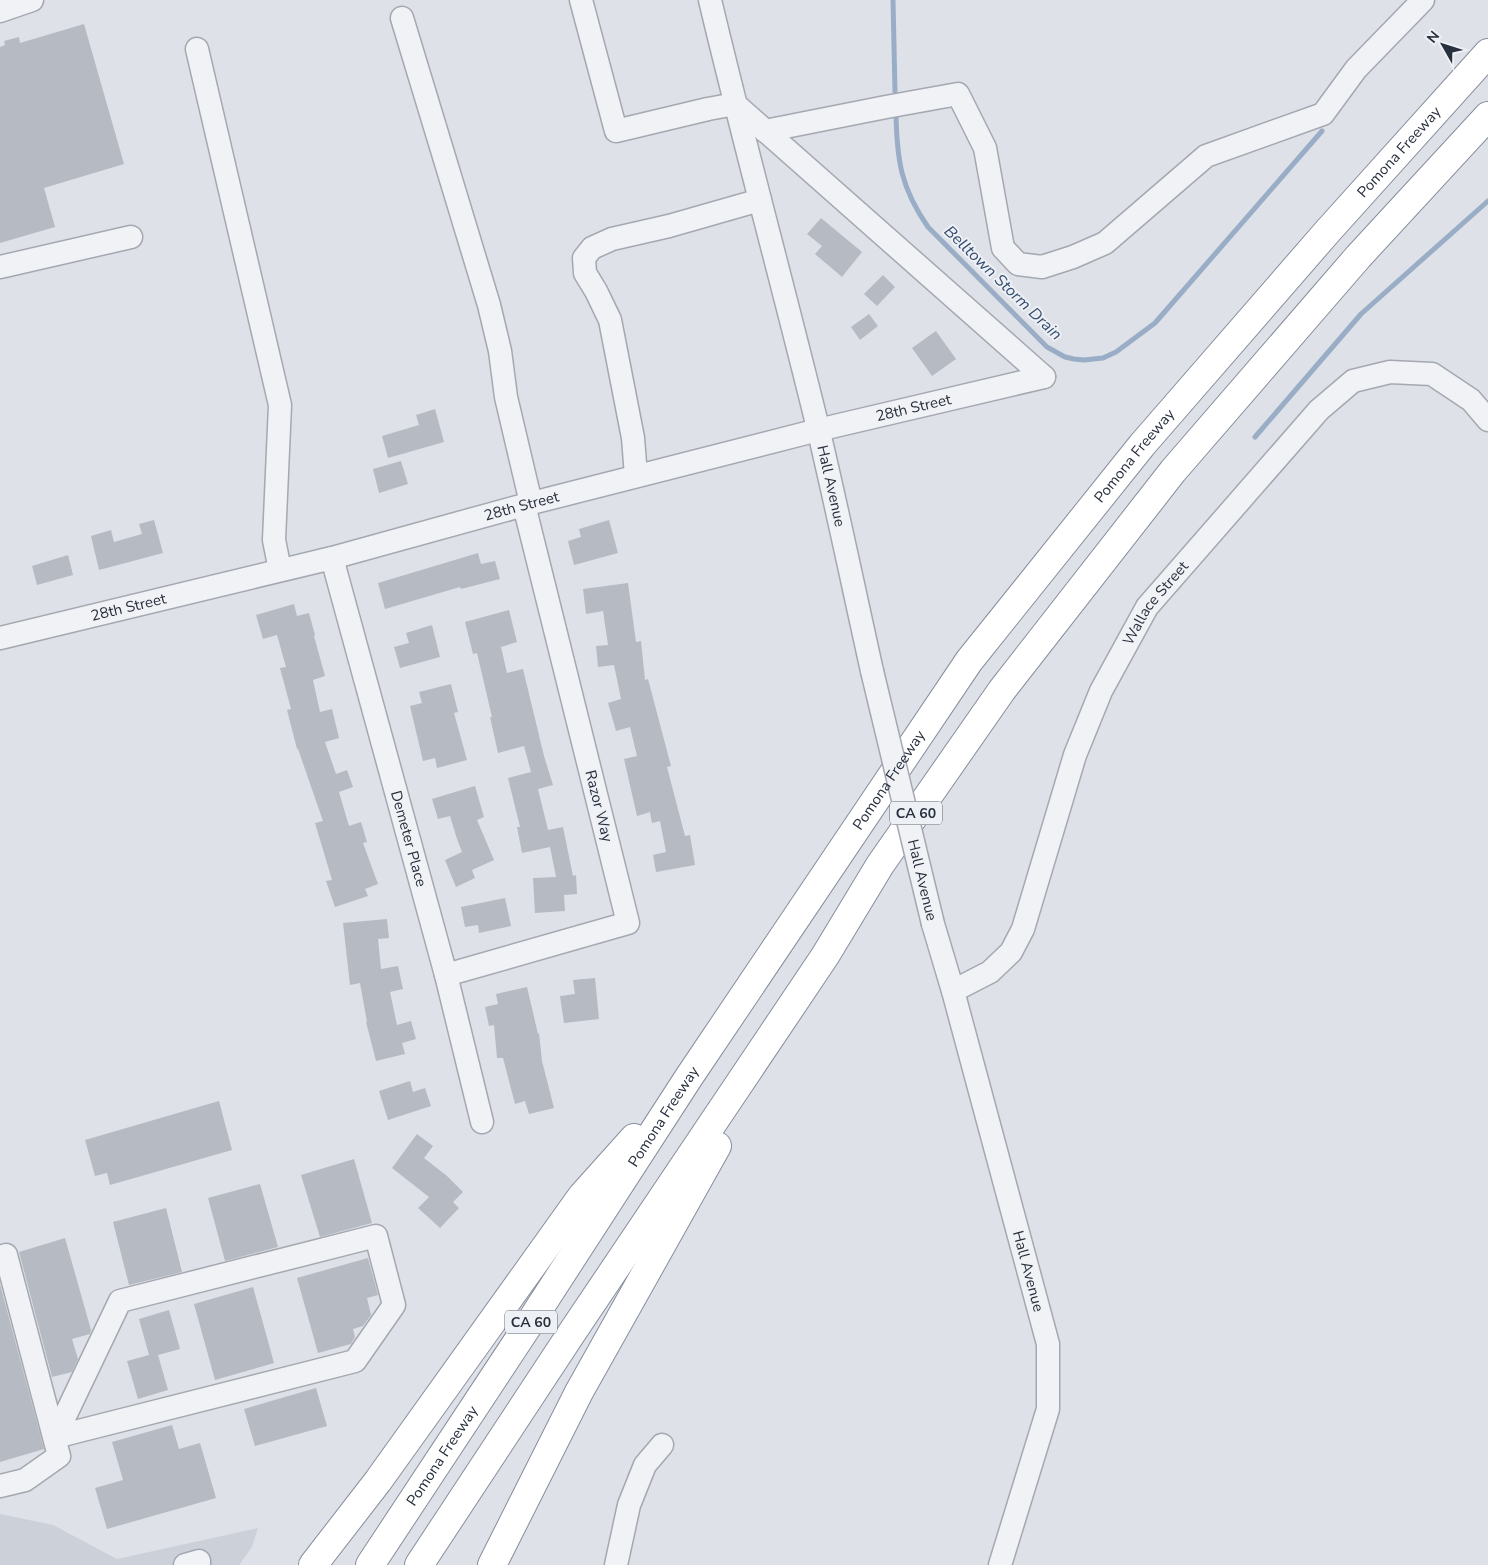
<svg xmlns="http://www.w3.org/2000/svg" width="1488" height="1565" viewBox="0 0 1488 1565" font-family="'Nunito Sans',sans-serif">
<rect width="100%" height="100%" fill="#dee1e7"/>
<path fill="#ccd0d9" d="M0,1514L53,1525L117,1559L258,1528L252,1547L239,1565H0Z"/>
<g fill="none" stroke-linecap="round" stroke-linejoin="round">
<path stroke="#9aadc6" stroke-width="5" d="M893,0L895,92
M896,115C897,161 901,188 928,227L1047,347L1065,357L1074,359L1084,360L1103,358L1116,352L1155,323L1322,131
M1255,437L1361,314L1488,201"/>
</g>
<path fill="#b6bac3" d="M84,24L124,164L44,188L55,227L0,243V47L5,45L4,41L19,37L20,43Z
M821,218L862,252L842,277L815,254L822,246L807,234Z
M883,275L895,287L877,306L864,294Z
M869,314L878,326L860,340L851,327Z
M936,331L956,359L932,376L912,348Z
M435,409L444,442L388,458L382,436L419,425L416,415Z
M401,461L408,484L379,493L373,469Z
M154,520L163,553L99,570L91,536L111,530L114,542L142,534L139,524Z
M609,520L618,553L574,565L568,541L581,537L579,529Z
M478,553L481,564L495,561L500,579L461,589L460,587L385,609L378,583Z
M68,555L73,575L37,585L32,566Z
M628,583L636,642L641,641L645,680L648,679L671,766L667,767L685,836L690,835L695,865L656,872L653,855L666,852L660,821L652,823L650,812L637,816L624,759L637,756L630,727L616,731L608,703L621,699L614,665L598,667L596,646L608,645L603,611L586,614L583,589Z
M294,604L297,616L309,613L315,635L314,636L325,676L313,680L320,712L332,709L339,738L325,742L336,774L347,770L353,787L339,792L349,826L361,822L367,842L363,843L378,884L365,889L368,896L335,907L326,881L332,880L315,823L323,821L298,749H297L287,710L291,709L280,668L286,667L277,635L263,639L256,615Z
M509,610L517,642L501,647L507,673L523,669L544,756L553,785L538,789L548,830L563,827L573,876L576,875L577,894L564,895L565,911L535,913L533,878L556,877L550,847L522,853L517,827H520L508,778L531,772L524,746L498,753L490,717H492L477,653L473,654L465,622Z
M432,625L440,657L400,668L394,647L409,643L406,633Z
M451,684L458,712L454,713L467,760L437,768L435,758L423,761L410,706L422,703L419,692Z
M475,786L484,817L477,820L494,860L472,870L475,878L456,887L445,860L462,852L457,839L450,816L438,819L432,799Z
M505,898L511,926L479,933L478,925L465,927L461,907Z
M387,919L389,938L378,939L381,969L398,966L403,989L390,992L397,1025L411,1021L416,1039L402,1043L405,1054L376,1061L366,1022H367L360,983L350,985L343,923Z
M595,978L599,1019L564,1023L560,996L575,994L573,980Z
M527,987L538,1034L539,1033L542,1061L554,1108L529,1114L525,1101L515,1104L503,1058H497L494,1025L489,1026L485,1007L498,1004L496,994Z
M410,1081L413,1092L425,1088L431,1106L388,1120L379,1091Z
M219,1101L232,1150L110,1185L107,1173L95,1176L85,1140Z
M417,1134L433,1146L424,1158L447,1176L463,1192L453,1202L459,1208L440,1228L418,1208L429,1197L392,1168Z
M354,1159L372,1223L320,1237L301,1175Z
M260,1184L278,1247L225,1261L208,1198Z
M166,1208L182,1272L129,1285L113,1222Z
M65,1238L91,1330L90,1334L72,1339L78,1359L72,1372L52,1377L19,1252Z
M368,1258L378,1295L367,1298L371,1315L363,1326L353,1329L355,1337L351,1344L318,1353L297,1278Z
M0,1284L44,1449L0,1462Z
M253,1287L274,1363L215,1380L194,1304Z
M169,1310L180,1349L158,1355L168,1390L138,1399L127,1361L149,1355L139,1319Z
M316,1388L327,1426L255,1446L244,1409Z
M172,1425L179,1449L200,1443L216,1498L107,1529L95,1488L123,1480L112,1442Z"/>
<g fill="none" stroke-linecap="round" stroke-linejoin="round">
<defs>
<g id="minor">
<path d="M581,0L616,131L708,109L735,104L1044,377"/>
<path id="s1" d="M710,0C744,143 783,285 818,428C837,508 854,590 872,671"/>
<path d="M0,11L32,0"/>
<path d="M402,18L489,305L500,351L506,397L531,503"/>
<path d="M197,49L280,405L274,540L280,570"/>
<path d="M765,131L886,107L958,94L985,148L1003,248L1018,264L1042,267L1073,257L1105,243L1206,156L1323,114L1356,69L1423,0"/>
<path d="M0,267L131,237"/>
<path d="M636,476L633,438L610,320L596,291L585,273L584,258L592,248L612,239L669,226L760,200"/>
<path id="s2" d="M332,558L446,975L482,1122"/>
<path id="s3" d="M0,638L332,558L524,505L818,430L1044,377"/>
<path id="s4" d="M933,924L953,991L1048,1344V1409L1000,1565"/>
<path d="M446,975L628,923L524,505"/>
<path id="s5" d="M953,991L990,972L1011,952L1023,929L1075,755L1101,691L1147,607L1319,410L1353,381L1390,372L1432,374L1471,400L1488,420"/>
<path d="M376,1236L394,1305L355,1361L55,1437L120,1301Z"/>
<path d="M0,1257L6,1255L59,1456L25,1480L0,1486"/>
<path d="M185,1565L199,1561V1565"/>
<path d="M616,1565L629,1505L645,1465L662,1445"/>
</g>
<g id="highway">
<path d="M313,1565L378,1481L582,1196L634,1138"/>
<path id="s6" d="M370,1565L531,1321L689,1077L969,661L1142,445L1327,232L1488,53"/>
<path d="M419,1565L571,1334L825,956L880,865L1002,690L1173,471L1358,257L1488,116"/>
<path d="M492,1565L579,1392L717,1146"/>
</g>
</defs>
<use href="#minor" stroke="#a4a8b1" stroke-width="25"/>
<use href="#highway" stroke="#868e9d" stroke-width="30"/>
<use href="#minor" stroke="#f0f2f5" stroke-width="22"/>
<use href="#highway" stroke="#fff" stroke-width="28"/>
<defs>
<g id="minor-bridge">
<path id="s7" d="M872,671L933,924"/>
</g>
</defs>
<use href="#minor-bridge" stroke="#a4a8b1" stroke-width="25" stroke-linecap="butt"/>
<use href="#minor-bridge" stroke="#f0f2f5" stroke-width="22"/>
</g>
<g text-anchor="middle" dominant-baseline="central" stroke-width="4" stroke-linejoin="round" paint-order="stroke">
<g fill="#edf0f5" stroke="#636974" stroke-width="1">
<rect x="890" y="801.5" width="52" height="23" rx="4"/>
<rect x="505" y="1310.5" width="52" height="23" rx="4"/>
</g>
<g font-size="14" font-weight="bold" fill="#282f3d">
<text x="916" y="813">CA 60</text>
<text x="531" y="1322">CA 60</text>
</g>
<g font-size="15" fill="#282f3d" stroke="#edf0f5">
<text stroke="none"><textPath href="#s6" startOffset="1751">Pomona Freeway</textPath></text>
<text stroke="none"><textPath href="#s3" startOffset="942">28th Street</textPath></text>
<text stroke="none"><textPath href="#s6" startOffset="1348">Pomona Freeway</textPath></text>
<text stroke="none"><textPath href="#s1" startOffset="501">Hall Avenue</textPath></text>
<text stroke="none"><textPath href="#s3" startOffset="538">28th Street</textPath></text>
<text stroke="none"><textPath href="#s5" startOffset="451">Wallace Street</textPath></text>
<text stroke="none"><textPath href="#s3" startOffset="132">28th Street</textPath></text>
<text stroke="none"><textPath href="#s6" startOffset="941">Pomona Freeway</textPath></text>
<text transform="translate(599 806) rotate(76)">Razor Way</text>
<text stroke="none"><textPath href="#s2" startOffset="291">Demeter Place</textPath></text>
<text stroke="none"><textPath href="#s7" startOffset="215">Hall Avenue</textPath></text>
<text stroke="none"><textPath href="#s6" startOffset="536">Pomona Freeway</textPath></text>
<text stroke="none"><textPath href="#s4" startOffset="360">Hall Avenue</textPath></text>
<text stroke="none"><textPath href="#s6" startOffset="131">Pomona Freeway</textPath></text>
</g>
<g font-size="16" font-style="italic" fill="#344c6f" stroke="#edf0f5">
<text transform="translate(1003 283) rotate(44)">Belltown Storm Drain</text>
</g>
</g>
<g transform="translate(1443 45) rotate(309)" stroke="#edf0f5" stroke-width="4" paint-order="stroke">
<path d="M0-4L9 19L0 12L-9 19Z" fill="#282f3d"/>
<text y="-8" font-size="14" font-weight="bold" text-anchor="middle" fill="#282f3d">N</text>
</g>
</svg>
